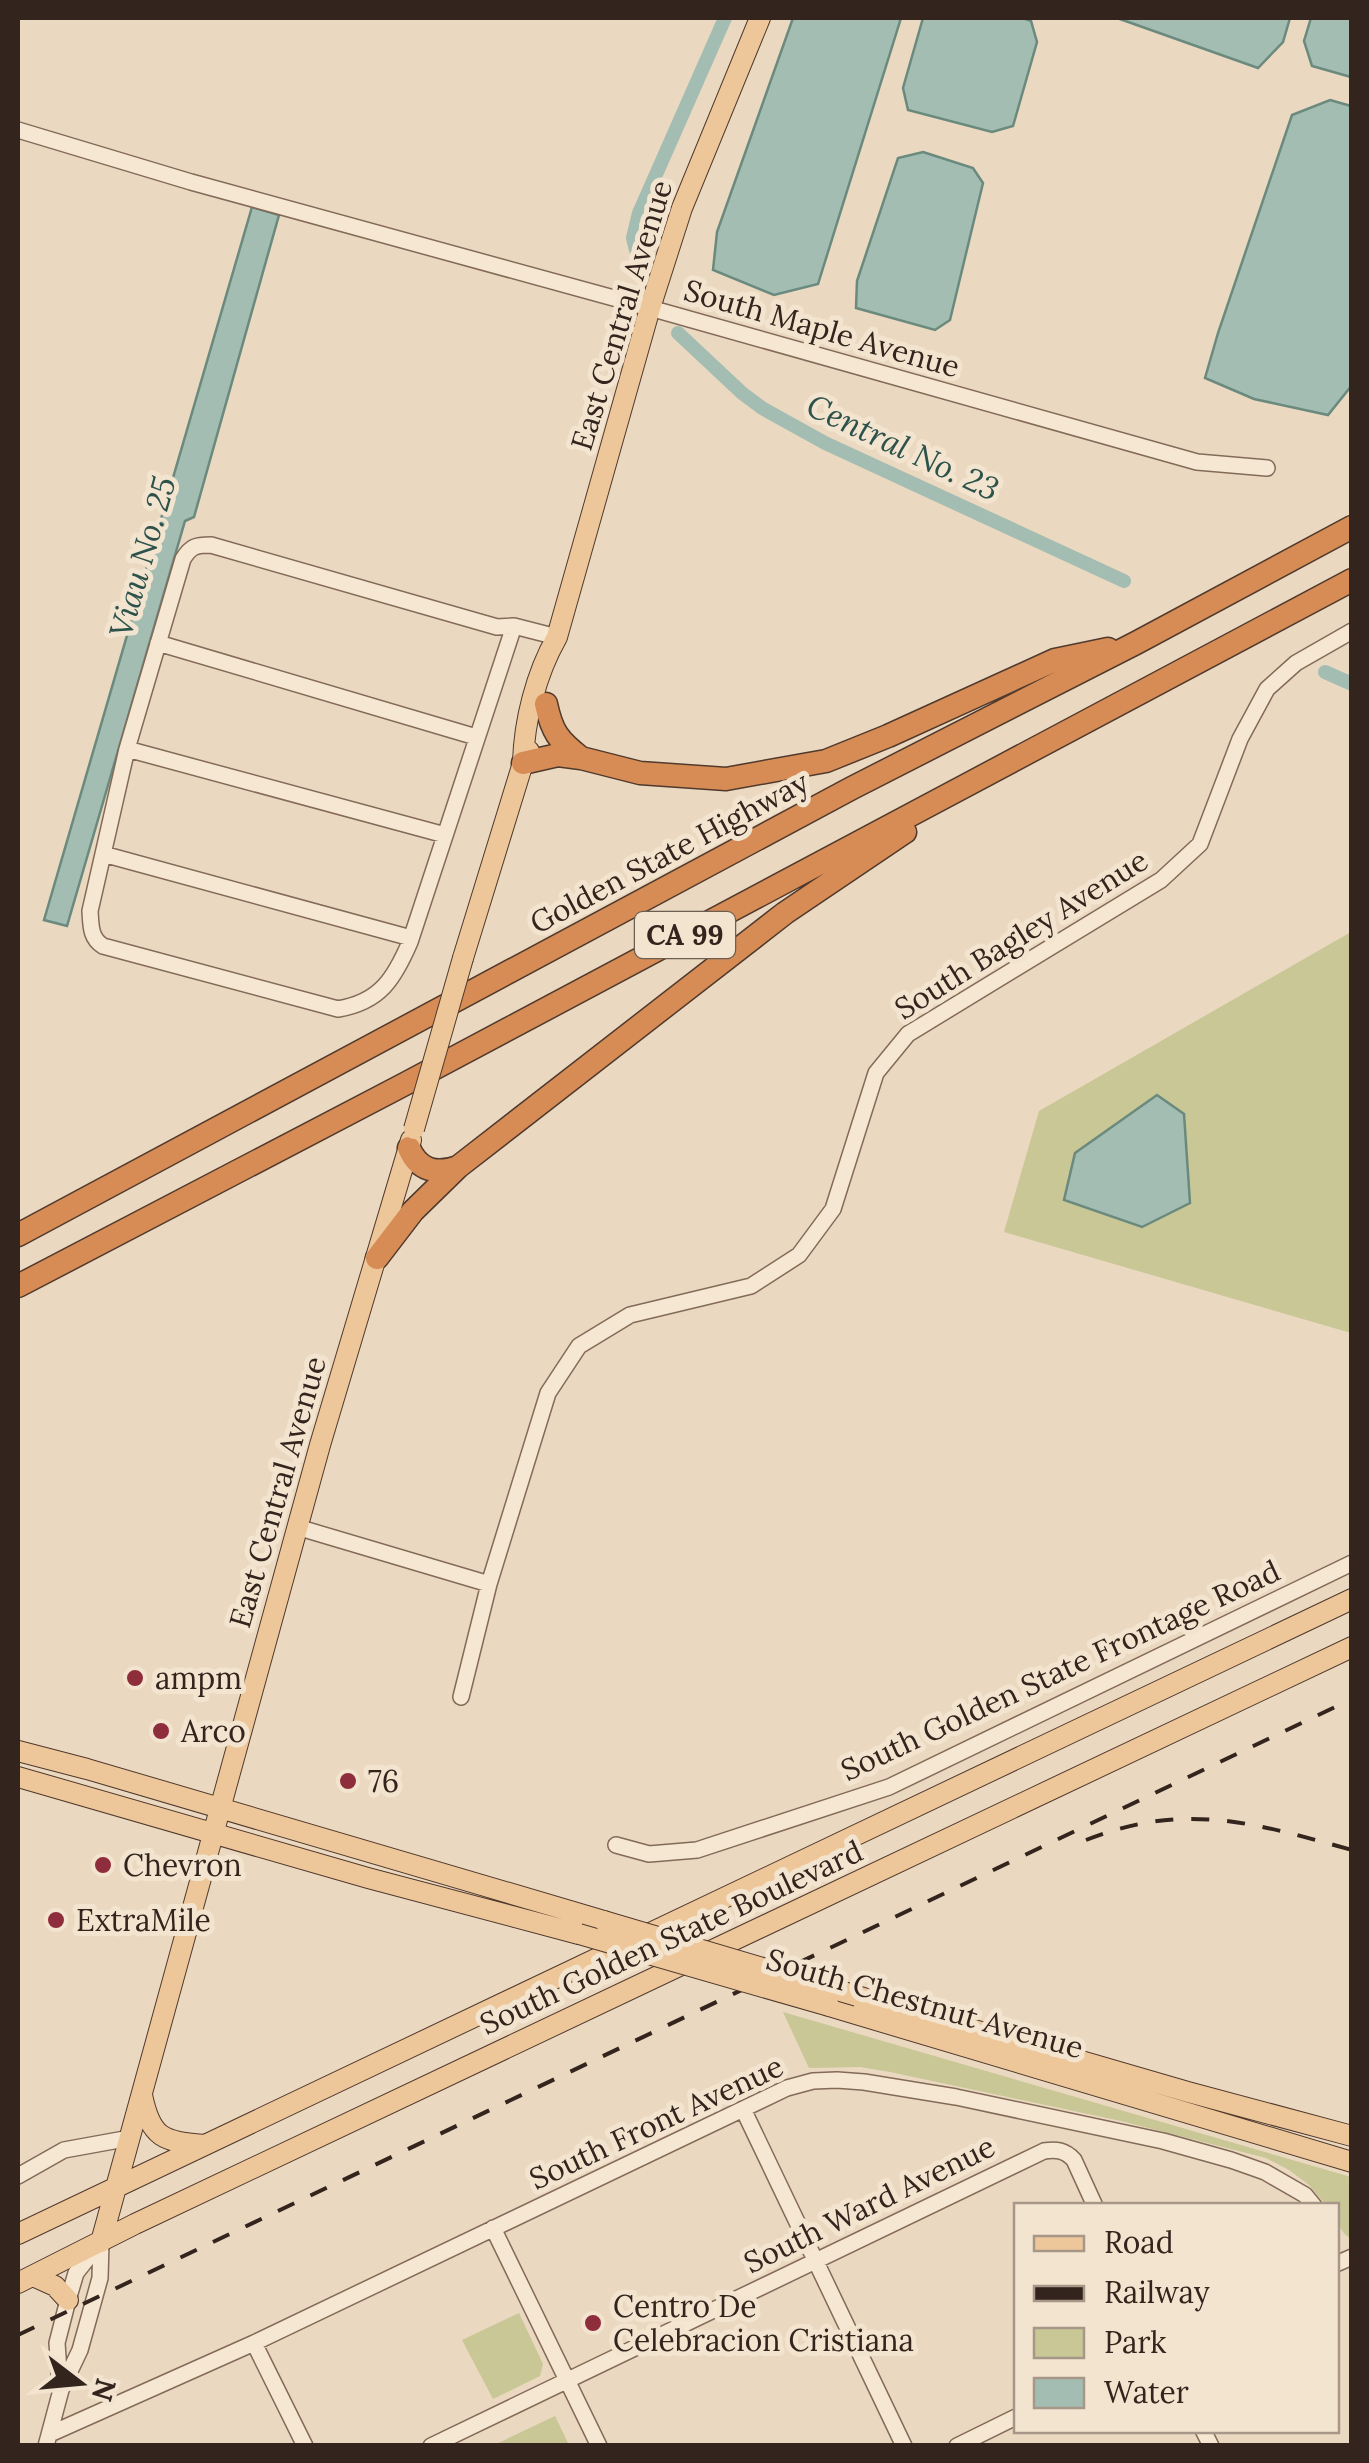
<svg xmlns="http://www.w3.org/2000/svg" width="1369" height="2463" viewBox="0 0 1369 2463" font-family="Lora,serif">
<rect width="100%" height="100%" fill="#ebd8c0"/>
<path fill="#c8c795" d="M1351,932V1333L1004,1232L1039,1111Z
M783,2012L1351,2177V2239C1339,2232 1336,2219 1336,2206L1326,2205L1309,2185L1289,2170L1266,2158L1121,2121L890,2072L860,2067L809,2068Z
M519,2313L543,2364L540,2376L493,2399L462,2340Z
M555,2416L569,2445H494Z"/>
<path fill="#a3bdb2" stroke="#6b8a7e" stroke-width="2.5" d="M793,18H901L818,284L774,295L713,270L717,232Z
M923,18H1023L1031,21L1037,42L1013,126L992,132L908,110L903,88Z
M1117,18H1290L1283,42L1258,68Z
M1311,18H1351V77L1312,66L1304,41Z
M1330,100L1351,106L1352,385L1328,415L1254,399L1205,378L1218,333L1292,115Z
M923,152L973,168L983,183L950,320L935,330L856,308L857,281L898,158Z
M252,207L279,215L194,517L185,521L67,926L44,920Z
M1157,1095L1184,1114L1190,1203L1142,1227L1064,1200L1075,1153Z"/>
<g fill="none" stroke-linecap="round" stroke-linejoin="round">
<path stroke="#a3bdb2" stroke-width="14" d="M638,258L633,238L639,213L725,18
M678,333L742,393L762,408L825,443L1124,581
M1325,672L1352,684"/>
<defs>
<path id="minor" d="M18,130L191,182L650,308L1197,462L1267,468
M514,626L410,942C394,979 380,1002 338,1009L103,946C90,938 91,925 90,911L127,749L183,559C191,546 196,545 211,545L497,627L514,626L557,637
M158,643L476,737
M127,749L445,835
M103,854L411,938
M297,1527L489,1584
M461,1697L489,1584L548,1393L579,1346L630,1315L751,1286L799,1255L833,1209L876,1073L908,1034L1161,880L1200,844L1240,739L1267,689L1296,663L1352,631
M616,1845L649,1854L697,1850L889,1787L1352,1563
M743,2109L904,2446
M18,2176L64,2150L130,2138
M493,2228L599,2446
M1336,2264L1352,2257
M254,2343L305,2446
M60,2386L57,2343L68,2300L76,2273L99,2244
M1203,2430L1211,2446
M50,2434L254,2343L787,2088L813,2081L837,2080L864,2082L956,2097L1163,2141L1231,2160L1265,2172L1305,2195L1314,2206
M46,2446L61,2390L80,2350L100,2278L101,2242
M431,2446L1044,2151C1056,2149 1065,2150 1074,2160L1095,2206
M957,2446L1016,2417"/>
<path id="major" d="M523,763C524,721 536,674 557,637L650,308L682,208L760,18
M463,958L523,763L529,751
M18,1751L87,1769L604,1921
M18,1777L368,1878L579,1934
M857,1996L1188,2092L1352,2136
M829,2006L1352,2162
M142,2095C151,2139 163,2141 204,2145
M18,2234L1352,1599
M101,2242L320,1445L411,1140
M33,2276L55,2286L68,2300
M18,2283L135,2224L1352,1647"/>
<path id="highway" d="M546,704C552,732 558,740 581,758
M523,763L558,755L581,758L640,773L726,779L826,761L888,736L1055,660L1108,649
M409,1148C418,1170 436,1175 458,1167
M18,1235L852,788L1136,643L1352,527
M377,1258L413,1211L458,1167L785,913L905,832
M18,1286L403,1085L1352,580"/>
</defs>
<use href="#minor" stroke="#836a59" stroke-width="18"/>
<use href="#major" stroke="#50392d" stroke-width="22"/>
<use href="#highway" stroke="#50392d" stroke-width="25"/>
<use href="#minor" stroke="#f6e7d2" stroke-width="15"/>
<use href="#major" stroke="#edc799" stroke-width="20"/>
<use href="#highway" stroke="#d68c54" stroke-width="22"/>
<path stroke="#33241d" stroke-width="4" stroke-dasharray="18 18" stroke-linecap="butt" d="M1086,1840C1185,1801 1254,1823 1352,1850
M18,2335L1352,1699"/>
<defs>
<path id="major-bridge" d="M414,1129L463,958
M604,1921L857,1996
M579,1934L829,2006"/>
</defs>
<use href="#major-bridge" stroke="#50392d" stroke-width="22" stroke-linecap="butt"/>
<use href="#major-bridge" stroke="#edc799" stroke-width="20"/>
</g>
<g fill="#8e2d3b" stroke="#f3e4cf" stroke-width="4">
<circle cx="135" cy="1678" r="10"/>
<circle cx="161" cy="1731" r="10"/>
<circle cx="348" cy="1781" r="10"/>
<circle cx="103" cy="1865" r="10"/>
<circle cx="56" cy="1920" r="10"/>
<circle cx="593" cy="2323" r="10"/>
</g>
<g text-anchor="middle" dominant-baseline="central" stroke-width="10" stroke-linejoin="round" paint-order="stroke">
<rect fill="#f3e4cf" stroke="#6d5e52" stroke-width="2.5" x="635" y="912" width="100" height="46" rx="8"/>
<g font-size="28" font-weight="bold" fill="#33241d">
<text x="685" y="935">CA 99</text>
</g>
<g font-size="30" fill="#33241d" stroke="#f3e4cf">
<text transform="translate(621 315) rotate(-73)">East Central Avenue</text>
<text transform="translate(822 328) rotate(16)">South Maple Avenue</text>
<text transform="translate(669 852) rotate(-28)">Golden State Highway</text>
<text transform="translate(1021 934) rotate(-32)">South Bagley Avenue</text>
<text transform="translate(277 1492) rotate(-74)">East Central Avenue</text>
<text transform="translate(1060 1670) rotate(-25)">South Golden State Frontage Road</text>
<text transform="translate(671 1937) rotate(-25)">South Golden State Boulevard</text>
<text transform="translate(925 2003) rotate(16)">South Chestnut Avenue</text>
<text transform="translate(656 2122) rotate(-25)">South Front Avenue</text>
<text transform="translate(869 2204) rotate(-26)">South Ward Avenue</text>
</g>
<g font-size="30" fill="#33241d" stroke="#f3e4cf" text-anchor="start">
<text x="155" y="1678">ampm</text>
<text x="181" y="1731">Arco</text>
<text x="368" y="1781">76</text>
<text x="123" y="1865">Chevron</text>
<text x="76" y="1920">ExtraMile</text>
<text x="613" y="2306">Centro De<tspan x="613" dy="34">Celebracion Cristiana</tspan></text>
</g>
<g font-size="32" font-style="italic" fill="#2d524b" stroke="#f3e4cf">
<text transform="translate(903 447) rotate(25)">Central No. 23</text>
<text transform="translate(142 557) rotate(-74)">Viau No. 25</text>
</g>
</g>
<rect width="1369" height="2463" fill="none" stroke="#33241d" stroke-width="40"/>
<rect x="1014" y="2203" width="325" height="230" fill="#f3e4cf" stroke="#a69788" stroke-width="2.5"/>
<rect x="1034" y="2236" width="50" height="15" fill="#edc799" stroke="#a69788" stroke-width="2.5"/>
<text x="1104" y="2253" font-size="30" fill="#33241d">Road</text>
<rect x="1034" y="2286" width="50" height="15" fill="#33241d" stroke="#a69788" stroke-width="2.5"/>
<text x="1104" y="2303" font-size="30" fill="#33241d">Railway</text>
<rect x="1034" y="2328" width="50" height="30" fill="#c8c795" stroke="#a69788" stroke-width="2.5"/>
<text x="1104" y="2353" font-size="30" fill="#33241d">Park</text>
<rect x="1034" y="2378" width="50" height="30" fill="#a3bdb2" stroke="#a69788" stroke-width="2.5"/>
<text x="1104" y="2403" font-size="30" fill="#33241d">Water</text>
<g transform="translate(80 2383) rotate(106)" stroke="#f3e4cf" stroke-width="8" paint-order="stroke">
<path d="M0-8L18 38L0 25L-18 38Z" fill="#33241d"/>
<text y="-15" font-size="28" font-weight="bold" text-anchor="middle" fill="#33241d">N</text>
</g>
</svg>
